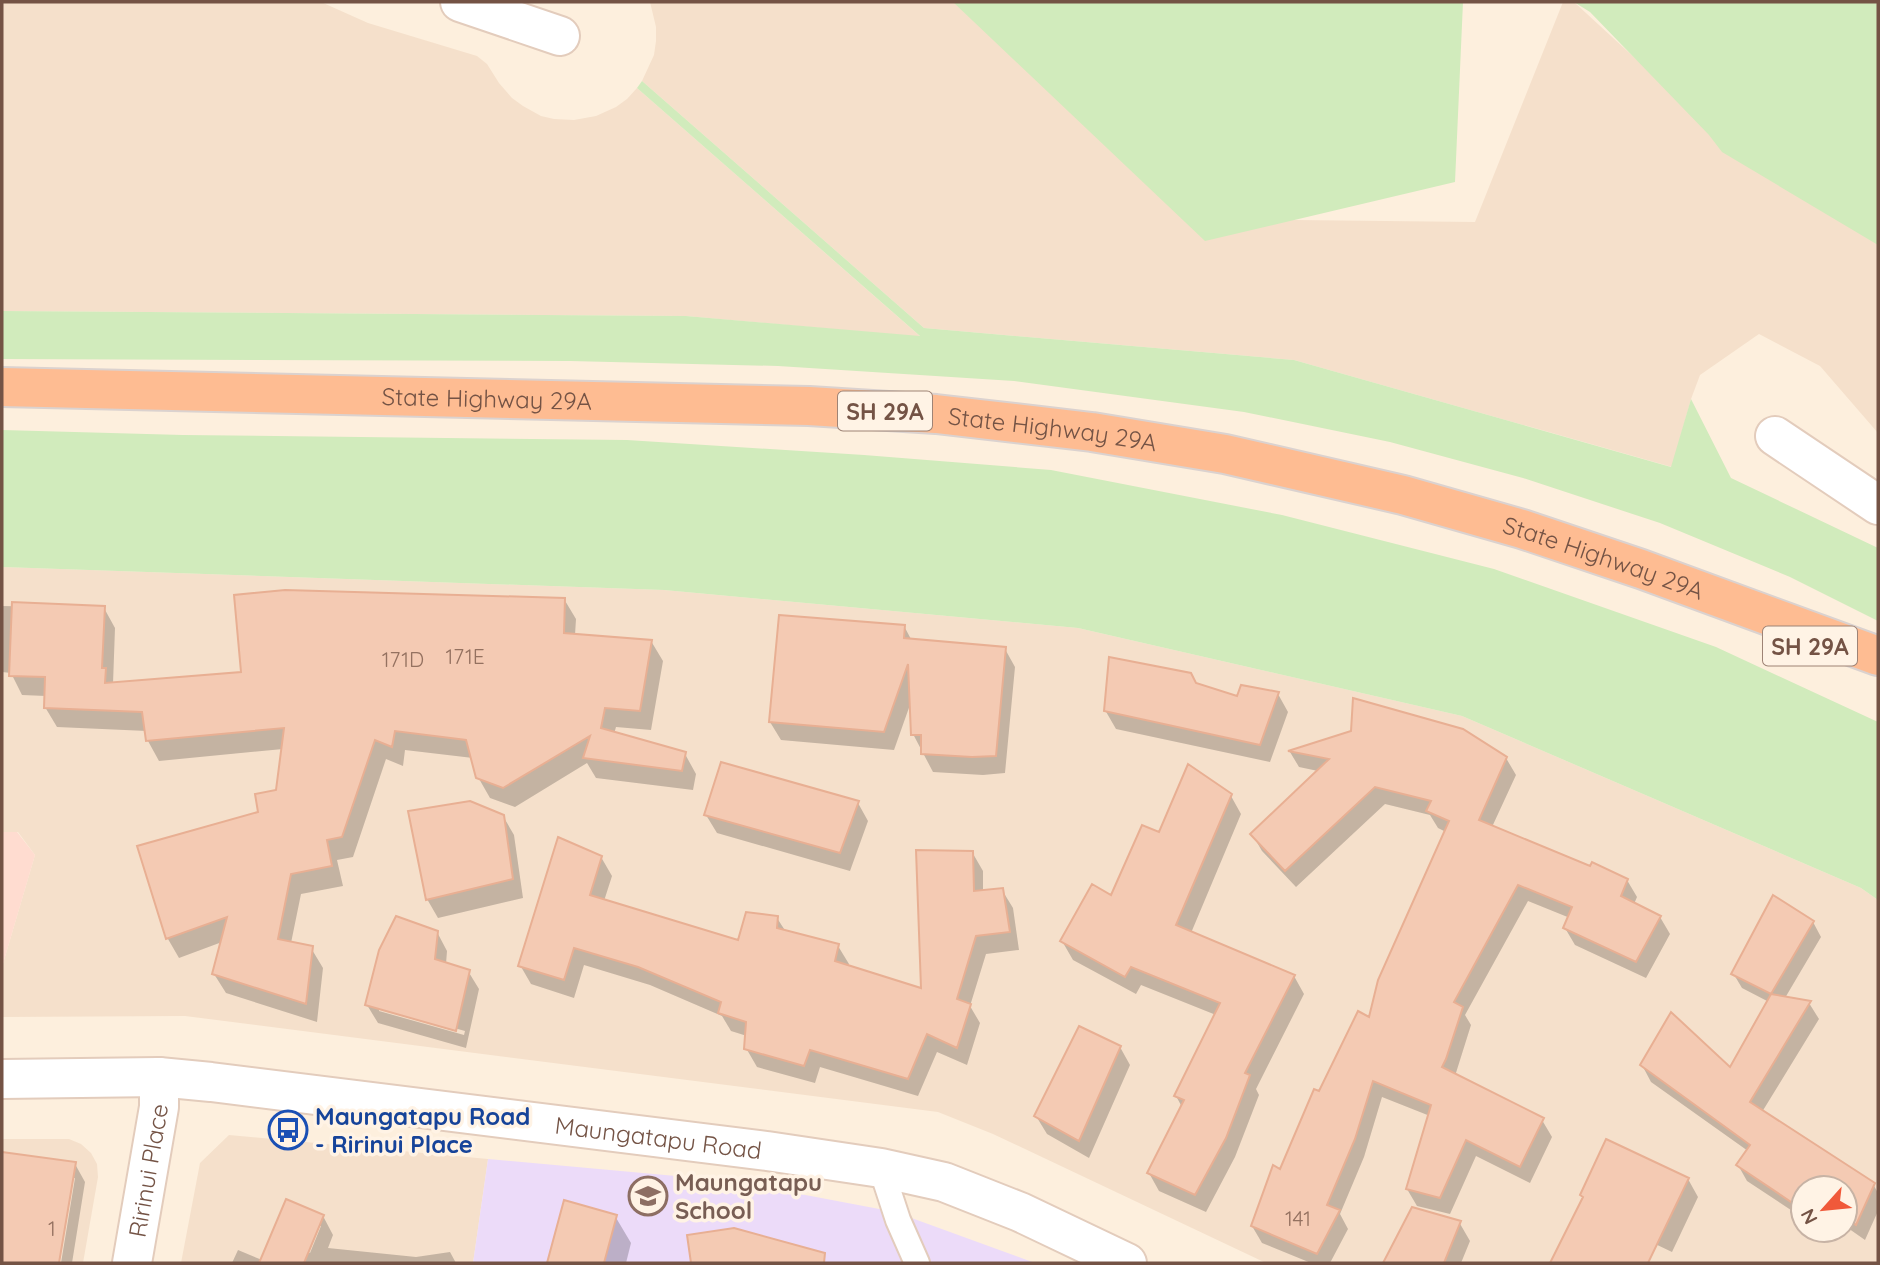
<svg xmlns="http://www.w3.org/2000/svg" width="1880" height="1265" viewBox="0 0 1880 1265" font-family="Quicksand,sans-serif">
<rect width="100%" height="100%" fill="#fdefdd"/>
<path fill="#f5e0cb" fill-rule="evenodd" d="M2,2H321L368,23L477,56L487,64L499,83L512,98L523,106L541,116L554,119L574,120L596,116L616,107L627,99L637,88L921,337L686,316L2,311Z
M650,2H1008L1134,139L1295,220L1475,222L1563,2H1574L1761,174L1878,228V433L1820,366L1759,334L1700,375L1691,399L1672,467L1294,360L924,328L642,81L654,55L656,41V27Z
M2,567L664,590L1078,628L1462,716L1861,888L1878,900V1263H1266L993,1134L938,1112L185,1016L2,1017V967L35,855L18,832H2ZM1803,1188H1845V1230H1803Z
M229,1135L488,1159L473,1263H181L200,1163Z
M2,1139H69L81,1144L91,1153L97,1164L98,1177L83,1263H2Z"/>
<path fill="#ffdcd0" d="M2,832H17L35,855L2,967Z"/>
<path fill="#ecdbf9" d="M488,1159L731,1181L895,1212L1035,1263H473Z"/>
<path fill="#d1ebbc" d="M953,2H1463L1455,182L1205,241Z
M1574,2H1878V245L1722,152L1709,135L1590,12Z
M642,81L924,328L1294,360L1671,467L1691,399L1731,478L1878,548V621L1790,577L1660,523L1523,478L1390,442L1244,412L1014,381L778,366L570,361L2,359V311L686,316L920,336L637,88Z
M2,430L183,435L627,440L864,455L1051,470L1282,515L1494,569L1716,647L1878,722V900L1861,888L1462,716L1078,628L664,590L2,567Z"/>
<path fill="#0003" fill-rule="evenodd" d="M564,599L576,619L575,635L651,641L663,661L651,730L616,727L614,734L685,754L696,774L693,790L596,778L587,763L515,807L490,798L478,777L473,758L405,750L403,766L386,759L353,857L337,860L343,886L301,894L291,943L311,948L323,968L317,1022L226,993L214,974L222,942L179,958L168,939L139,847L260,813L277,791L283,749L159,761L148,741L147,731L57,727L45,707L46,696L22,695L11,673L2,672V606L104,608L115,628L113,684L243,674Z
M904,626L912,641L1005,649L1015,667L1005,773L983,775L933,772L913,734L911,702L894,750L781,740L770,722Z
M1196,685L1238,698L1278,694L1288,712L1270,762L1116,729L1105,710Z
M1352,732L1506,758L1516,775L1492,827L1591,868L1627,880L1637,897L1634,904L1660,917L1670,934L1646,978L1575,945L1565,928L1570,918L1528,901L1465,1015L1471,1025L1455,1076L1542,1120L1552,1137L1530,1183L1476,1156L1450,1214L1417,1206L1407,1189L1430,1116L1382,1097L1364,1157L1340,1214L1348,1229L1330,1263H1311L1262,1243L1252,1226L1320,1094L1371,1019L1446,832L1438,828L1430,815L1385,804L1296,887L1262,851L1252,834L1318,771L1299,767L1290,752Z
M1231,796L1241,814L1191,933L1294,976L1304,994L1256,1089L1259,1095L1235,1157L1206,1212L1159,1191L1149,1173L1182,1107L1176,1096L1216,1015L1141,985L1136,994L1073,960L1062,941L1112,898L1160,834Z
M858,803L868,821L850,871L717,833L706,815Z
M503,816L514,835L523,898L438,918L427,899Z
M972,852L983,871V892L1002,890L1013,908L1019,950L986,954L970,1006L980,1023L967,1065L937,1052L918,1096L820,1067L815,1083L757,1067L746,1048L747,1036L731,1031L722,1016L650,985L584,965L574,998L531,984L520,965L601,857L612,876L604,901L739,942L777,918L786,932L838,946L849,964L848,967L923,991Z
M1813,922L1821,937L1785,998L1809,1003L1819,1019L1762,1112L1873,1184L1878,1193V1211L1865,1240L1845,1226V1188H1803V1218L1747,1181L1738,1165L1748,1151L1651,1082L1642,1065L1730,1070L1769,1002L1742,988L1733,973Z
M437,932L447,951L446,964L468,971L479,989L466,1048L378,1023L367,1005ZM379,1007L465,1031L464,1035L379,1011Z
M1120,1047L1130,1065L1089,1158L1047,1134L1036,1116Z
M2,1154L75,1164L85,1182L72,1263H61L75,1178H71L58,1263H2Z
M1688,1179L1698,1197L1672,1252L1651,1242L1640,1263H1552L1584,1199L1582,1195Z
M565,1202L615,1216L631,1243L626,1263H549Z
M1413,1209L1459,1222L1470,1241L1461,1263H1385Z
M323,1216L333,1235L328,1248L416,1257L450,1252L456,1263H232L238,1250L262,1260ZM317,1226H321L310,1253L307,1252Z
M1820,1230H1835L1829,1236Z
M689,1236L799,1248L808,1263H693Z"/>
<path fill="#f4cab3" stroke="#e8af93" stroke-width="2" d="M285,590L565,598L564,633L652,640L640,711L605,708L601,728L686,752L682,771L583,758L590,736L503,788L476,778L466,740L395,731L392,747L375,740L342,837L327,840L332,866L291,874L278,939L313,946L306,1004L212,974L227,917L166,939L137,846L258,812L255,794L276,790L284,728L146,741L142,712L44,708L45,677L9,676L12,602L105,606L102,668H106L105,683L241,672L234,595Z
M779,615L905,625L904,638L1006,647L996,756L972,757L921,754V735H911L908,664L884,732L769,722Z
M1109,657L1191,673L1196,683L1237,696L1241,685L1279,692L1260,745L1104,711Z
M1353,698L1463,729L1507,757L1479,820L1590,866L1592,862L1628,879L1621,896L1661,916L1636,962L1563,928L1572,907L1518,885L1454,1002L1463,1007L1446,1059L1442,1067L1544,1118L1520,1167L1466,1140L1440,1198L1406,1189L1431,1105L1373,1081L1355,1139L1327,1205L1340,1210L1317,1254L1251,1226L1273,1165L1280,1169L1314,1089L1319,1091L1358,1011L1369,1017L1378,980L1449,821L1426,811L1431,801L1375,787L1285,871L1250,834L1329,759L1288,751L1351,731Z
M721,762L859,801L840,853L704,815Z
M1188,764L1232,794L1176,925L1295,975L1245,1073L1250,1075L1226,1138L1195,1195L1147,1173L1184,1100L1174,1096L1220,1003L1131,967L1125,977L1060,941L1092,884L1111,895L1142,825L1159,832Z
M470,801L504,815L513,879L426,900L408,811Z
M558,837L602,856L590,895L738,940L746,912L778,916L777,928L839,944L835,961L921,988L916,850L973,851L974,891L1003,888L1010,932L976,936L957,999L971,1004L957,1048L927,1034L908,1079L810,1050L804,1066L744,1049L746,1022L718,1013L721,1002L638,967L574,948L564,980L518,966Z
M1773,895L1814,921L1771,994L1731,974Z
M396,916L438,931L435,959L470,970L456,1031L365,1005L379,950Z
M1771,994L1811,1001L1750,1102L1875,1183L1856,1225L1845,1218V1188H1803V1210L1736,1165L1750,1145L1640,1065L1671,1012L1730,1067Z
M1079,1026L1121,1046L1079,1141L1034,1116Z
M1606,1139L1689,1178L1648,1263H1550L1583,1197L1580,1195Z
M2,1152L76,1162L59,1263H2Z
M286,1199L324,1215L304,1263H259Z
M564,1200L617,1215L604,1263H547Z
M1412,1207L1461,1221L1444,1263H1383Z
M734,1228L825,1253L824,1263H691L687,1235Z"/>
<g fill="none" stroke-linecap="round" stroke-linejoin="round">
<defs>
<path id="service" d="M881,1168L898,1220L917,1263"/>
<g id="minor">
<path d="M460,2L560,36"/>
<path d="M1775,436L1878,505"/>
<path id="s1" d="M132,1263L159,1107V1077"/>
</g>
<g id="tertiary">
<path id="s2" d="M2,1079L159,1077L211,1082L767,1151L881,1168L944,1182L1020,1212L1127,1263"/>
</g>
<g id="trunk">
<path id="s3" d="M2,387L809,406L936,414L1092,432L1225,454L1403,495L1522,529L1641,569L1878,656"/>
</g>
</defs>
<use href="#service" stroke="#e3ccbc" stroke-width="28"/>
<use href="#minor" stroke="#e3ccbc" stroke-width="42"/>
<use href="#tertiary" stroke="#e3ccbc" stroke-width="42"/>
<use href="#trunk" stroke="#dbd2cf" stroke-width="42"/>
<use href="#service" stroke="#fff" stroke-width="24"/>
<use href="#minor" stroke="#fff" stroke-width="38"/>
<use href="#tertiary" stroke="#fff" stroke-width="38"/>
<use href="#trunk" stroke="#febc92" stroke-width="38"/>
</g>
<defs>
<symbol id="bus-ring" viewBox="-11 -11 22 22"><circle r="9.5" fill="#fff3e5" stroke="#1a4fb4" stroke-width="1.5"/><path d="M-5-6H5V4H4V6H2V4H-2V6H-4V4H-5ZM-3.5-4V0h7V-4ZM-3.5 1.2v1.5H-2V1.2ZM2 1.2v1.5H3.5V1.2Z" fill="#1a4fb4"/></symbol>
<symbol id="school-ring" viewBox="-11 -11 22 22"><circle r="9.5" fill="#fff3e5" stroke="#8d6e63" stroke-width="1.5"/><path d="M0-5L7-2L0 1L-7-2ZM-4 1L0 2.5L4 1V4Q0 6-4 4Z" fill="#8d6e63"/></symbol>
</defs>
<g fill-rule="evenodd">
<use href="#bus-ring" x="266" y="1108" width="44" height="44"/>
<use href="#school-ring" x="626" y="1174" width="44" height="44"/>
</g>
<g text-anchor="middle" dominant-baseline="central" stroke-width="7" stroke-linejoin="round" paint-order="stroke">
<g font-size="21" fill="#947160">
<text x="465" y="656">171E</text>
<text x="403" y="659">171D</text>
<text x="1298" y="1218">141</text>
<text x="52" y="1228">1</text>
</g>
<g fill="#fff3e5" stroke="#9e8375" stroke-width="2">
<rect x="838" y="391.5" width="94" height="39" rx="5"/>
<rect x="1763" y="626.5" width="94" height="39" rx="5"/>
</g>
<g font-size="23" font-weight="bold" fill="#745345">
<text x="885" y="411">SH 29A</text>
<text x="1810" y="646">SH 29A</text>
</g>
<g font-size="24" fill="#745345" stroke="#fff3e5">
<text stroke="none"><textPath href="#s3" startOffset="485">State Highway 29A</textPath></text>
<text stroke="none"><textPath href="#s3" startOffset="1052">State Highway 29A</textPath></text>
<text stroke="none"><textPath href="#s3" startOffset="1619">State Highway 29A</textPath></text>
<text stroke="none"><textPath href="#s2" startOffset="660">Maungatapu Road</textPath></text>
<text stroke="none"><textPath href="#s1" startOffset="94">Ririnui Place</textPath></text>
</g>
<g font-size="24" font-weight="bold" fill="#164399" stroke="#fff3e5" text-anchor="start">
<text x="315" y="1116">Maungatapu Road<tspan x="315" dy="28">- Ririnui Place</tspan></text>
</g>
<g font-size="24" font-weight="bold" fill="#785e54" stroke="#fff3e5" text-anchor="start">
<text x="675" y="1182">Maungatapu<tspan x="675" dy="28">School</tspan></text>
</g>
</g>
<rect width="1880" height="1265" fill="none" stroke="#745345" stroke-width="7"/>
<g transform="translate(1824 1209) rotate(243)"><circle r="33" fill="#fff3e5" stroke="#c7b3a5" stroke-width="2"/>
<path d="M0-5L12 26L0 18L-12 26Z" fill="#f0593a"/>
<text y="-10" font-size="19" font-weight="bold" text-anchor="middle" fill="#745345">N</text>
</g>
</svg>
